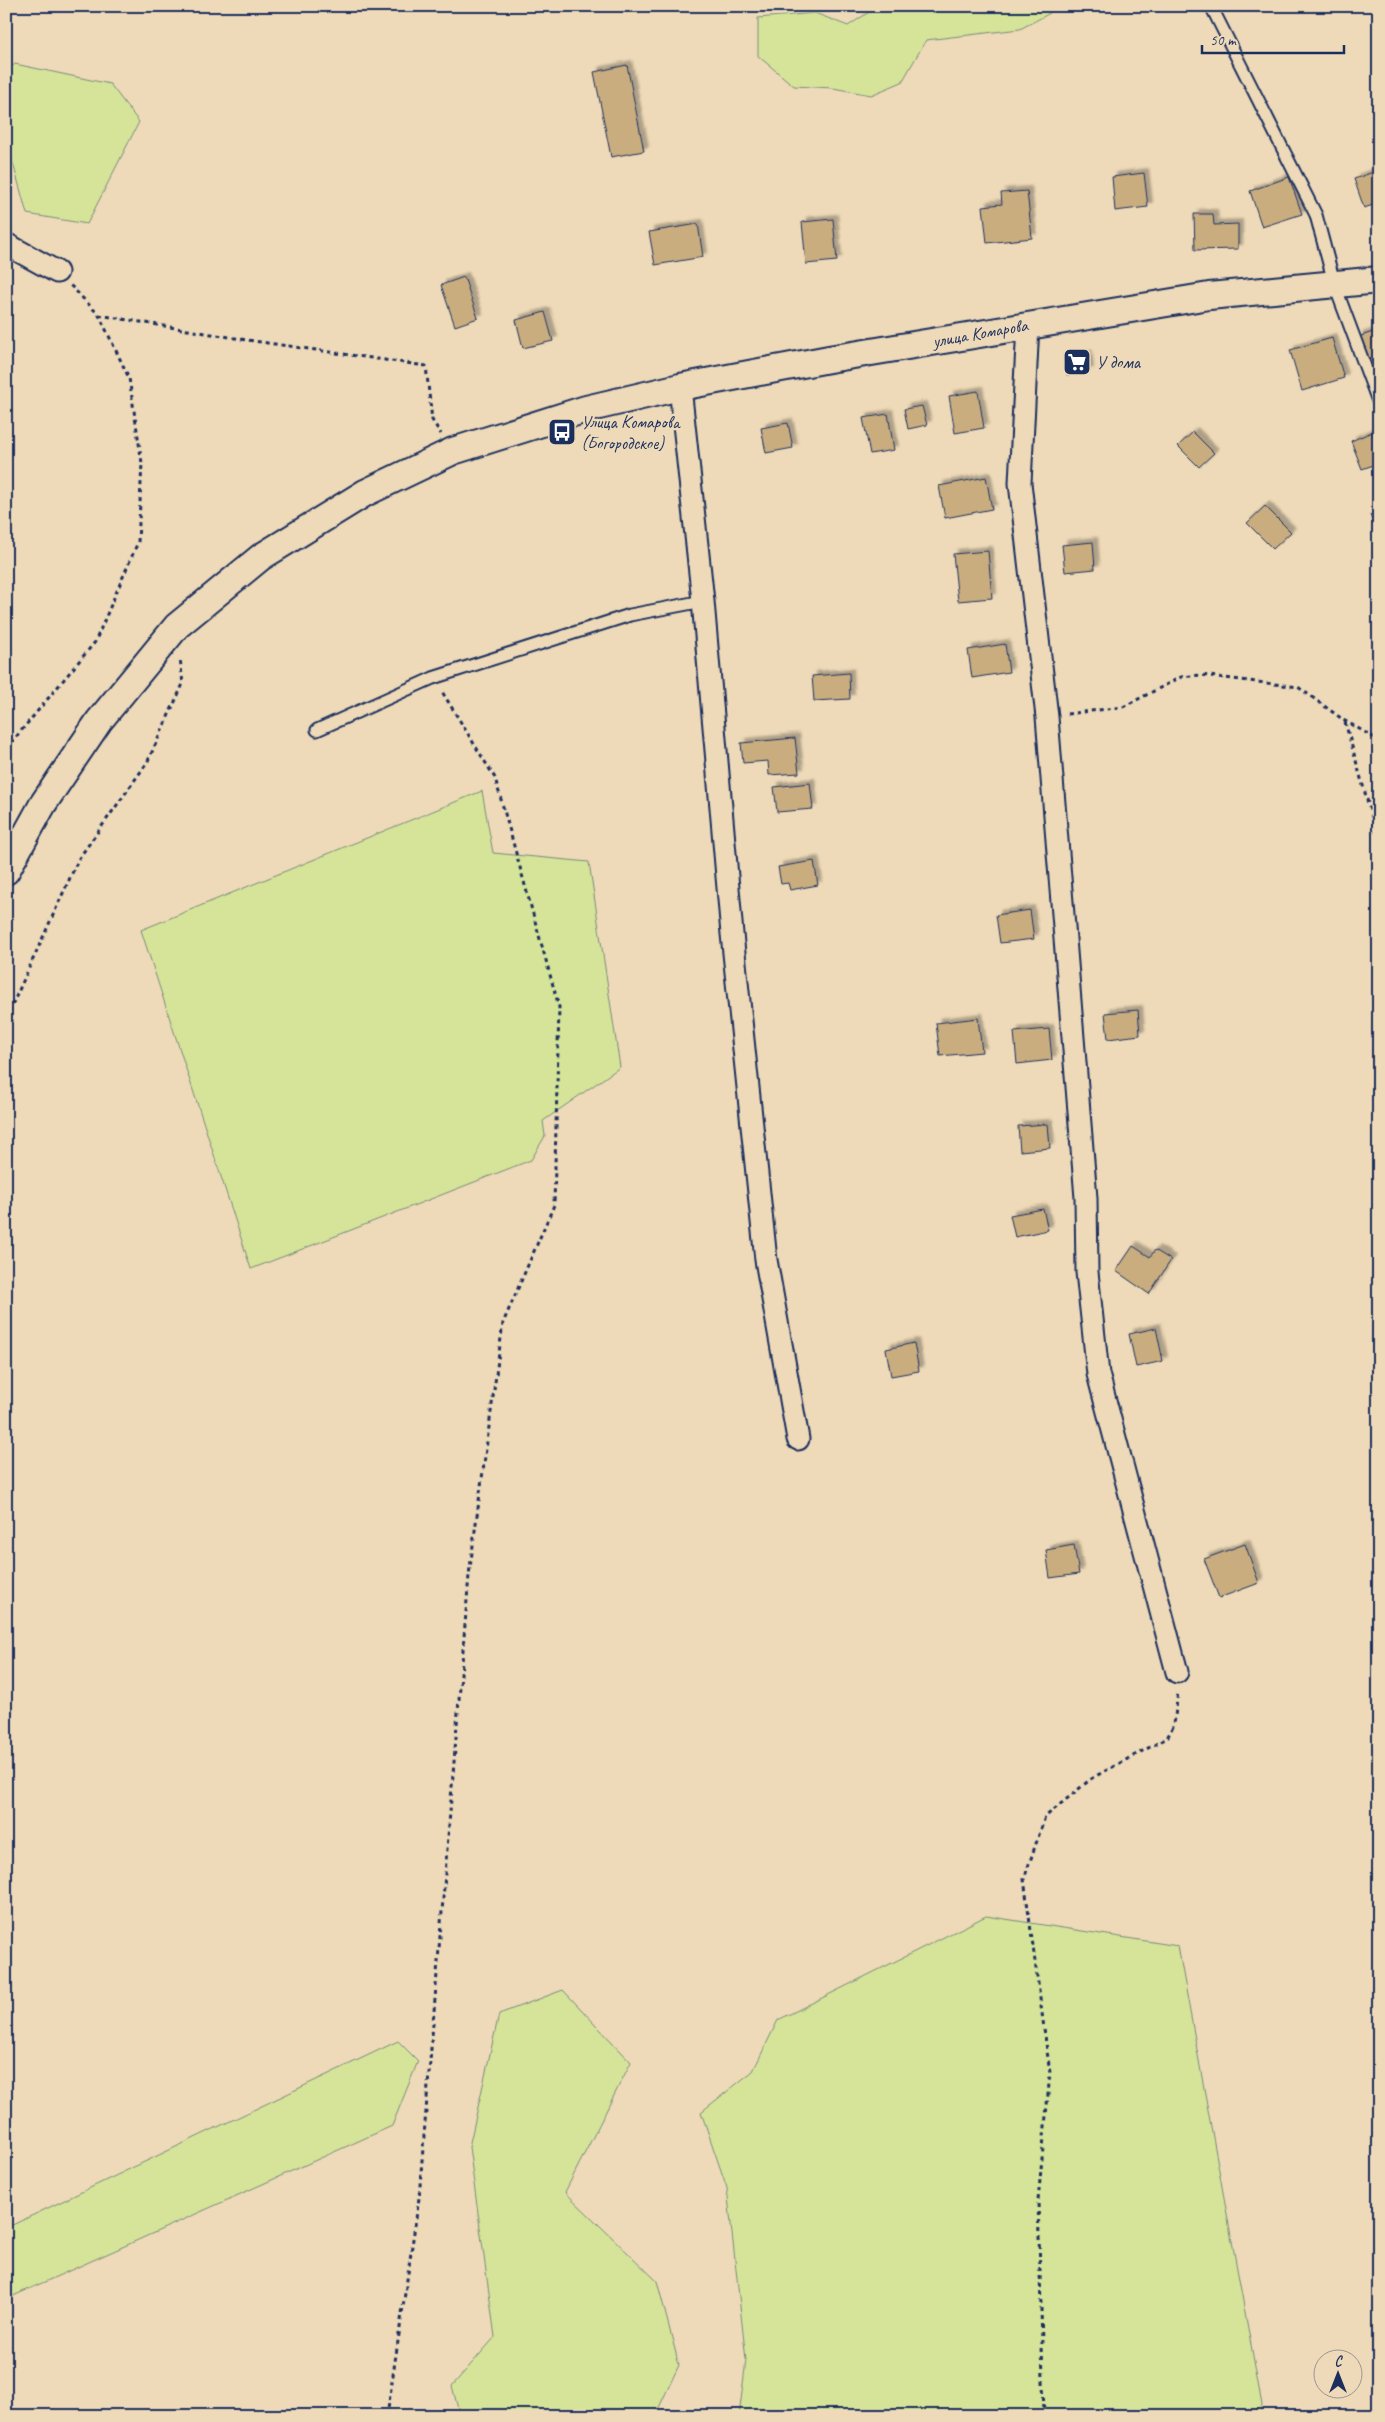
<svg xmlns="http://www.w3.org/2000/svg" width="1385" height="2422" viewBox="0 0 1385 2422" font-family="Caveat,sans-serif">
<defs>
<filter id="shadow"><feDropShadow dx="4.5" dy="-4.5" stdDeviation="1" flood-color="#0004"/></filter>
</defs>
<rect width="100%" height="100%" fill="#eedab8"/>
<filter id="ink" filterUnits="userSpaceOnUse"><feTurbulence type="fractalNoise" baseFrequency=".02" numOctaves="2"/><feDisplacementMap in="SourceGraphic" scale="10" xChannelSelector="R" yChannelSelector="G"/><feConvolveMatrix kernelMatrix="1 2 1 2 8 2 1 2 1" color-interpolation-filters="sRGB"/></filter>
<g filter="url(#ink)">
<path fill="#d5e498" stroke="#788a7b" d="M878,6H1051L1050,13L1020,29L926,40L902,82L871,95L833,88L794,86L758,56V18L815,13L848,26Z
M15,64L110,84L139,122L87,224L27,214L8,145H6V71Z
M482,791L493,853L589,862L620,1067L543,1121L545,1136L531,1160L251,1269L141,930Z
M986,1916L1178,1946L1262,2405L1260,2416H739L746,2360L727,2188L701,2112L753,2071L778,2020Z
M563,1990L631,2062L565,2192L657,2281L679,2365L655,2416H460L452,2386L495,2337L469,2147L499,2014Z
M398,2041L418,2061L392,2126L11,2297L6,2295V2228Z"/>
<path fill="#c9ad7e" stroke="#1b2f5e" filter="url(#shadow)" d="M627,65L644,151L611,157L594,72Z
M1379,170V203L1364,208L1354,179Z
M1144,173L1148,207L1115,211L1112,177Z
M1289,177L1302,214L1262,227L1250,191Z
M1027,191L1032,238L987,243L983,206L1002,204L1001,193Z
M1194,214H1213L1214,225L1238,224V249L1195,250Z
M833,219L837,261L806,264L802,222Z
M698,224L703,257L655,265L649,232Z
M464,277L478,318L455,326L441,285Z
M545,312L553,341L523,348L516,320Z
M1379,330V361L1374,363L1376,370H1379V389L1358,337Z
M1332,338L1344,378L1302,391L1290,350Z
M1087,354L1089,372L1067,375L1065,357Z
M978,391L984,428L955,433L949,396Z
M922,406L927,425L908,429L904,409Z
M888,414L894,450L870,454L863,418Z
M788,423L793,448L766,453L761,428Z
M1193,432L1214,453L1199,467L1178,446Z
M1372,432L1379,451V463L1362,469L1351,441Z
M986,477L992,509L945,518L939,486Z
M1265,506L1291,532L1273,549L1247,523Z
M1379,512V537L1370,515Z
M1093,542L1095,569L1065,572L1062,545Z
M988,551L992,598L958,601L953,554Z
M1005,644L1009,672L972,678L968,650Z
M849,673L850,699L814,701L812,676Z
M795,738L799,773L769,775L768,761L743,763L741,743Z
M810,783L813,809L777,812L774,787Z
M814,861L818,885L790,890L788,883L781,884L778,867Z
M1030,910L1034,939L1000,943L996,915Z
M1138,1010L1140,1035L1108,1039L1105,1013Z
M978,1018L982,1052L940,1056L936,1023Z
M1049,1029L1052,1060L1017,1064L1014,1032Z
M1048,1124L1050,1148L1020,1151L1018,1126Z
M1043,1209L1048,1230L1015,1237L1010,1215Z
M1133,1246L1150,1257L1155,1250L1171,1260L1149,1294L1116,1271Z
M1156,1328L1163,1361L1136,1367L1129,1334Z
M914,1343L919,1371L891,1376L886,1349Z
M1245,1544L1259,1583L1219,1598L1204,1559Z
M1074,1545L1079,1574L1050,1578L1046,1550Z"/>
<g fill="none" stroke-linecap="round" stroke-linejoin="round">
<defs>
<path id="service" d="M1211,6L1316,215L1335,286L1379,404
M317,730L433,678L630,615L703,601"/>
<path id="minor" d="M6,244L57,272
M1028,325L1020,483L1047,717L1086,1198L1087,1272L1098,1374L1177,1672
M680,387L703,601L732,934L766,1260L798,1439"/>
<path id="tertiary" d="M6,871L43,804L99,721L177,626L261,557L365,493L453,451L586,409L680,387L829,359L1209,296L1379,280"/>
</defs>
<use href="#service" stroke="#1b2f5e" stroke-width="15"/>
<use href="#minor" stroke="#1b2f5e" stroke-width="25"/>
<use href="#tertiary" stroke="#1b2f5e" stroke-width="30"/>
<path stroke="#1b2f5e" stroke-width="3" stroke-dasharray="4 4" stroke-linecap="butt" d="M99,315L247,340L426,366L432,420L441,434
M1067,714L1123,707L1181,677L1201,675L1298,687L1345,721L1379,740
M1345,722L1379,842
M6,749L95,642L138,542L142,463L129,378L99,315L70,285
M6,1044L9,1012L79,858L147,763L183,684L180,658
M387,2416L419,2198L469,1575L503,1323L554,1205L559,1007L495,778L441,690
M1044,2416L1038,2201L1050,2073L1024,1879L1045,1817L1092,1778L1167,1738L1174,1725L1178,1691"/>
<use href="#service" stroke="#eedab8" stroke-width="11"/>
<use href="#minor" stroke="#eedab8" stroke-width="21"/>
<use href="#tertiary" stroke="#eedab8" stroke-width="26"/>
</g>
</g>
<defs>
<symbol id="supermarket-square" viewBox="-11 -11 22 22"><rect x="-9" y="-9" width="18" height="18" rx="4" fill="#1b2f5e" stroke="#eedab8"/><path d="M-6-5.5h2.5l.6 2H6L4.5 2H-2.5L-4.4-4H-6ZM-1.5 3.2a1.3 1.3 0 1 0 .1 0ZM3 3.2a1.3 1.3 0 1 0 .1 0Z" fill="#fff"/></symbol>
<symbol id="bus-square" viewBox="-11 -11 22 22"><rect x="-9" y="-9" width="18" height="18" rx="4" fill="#1b2f5e" stroke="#eedab8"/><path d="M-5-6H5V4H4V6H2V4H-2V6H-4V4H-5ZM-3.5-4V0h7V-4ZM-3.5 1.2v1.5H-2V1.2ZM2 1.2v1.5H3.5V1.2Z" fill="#fff"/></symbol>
</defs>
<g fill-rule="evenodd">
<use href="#supermarket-square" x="1061" y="346" width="32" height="32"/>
<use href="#bus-square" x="546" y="416" width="32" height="32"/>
</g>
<g text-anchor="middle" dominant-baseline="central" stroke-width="4.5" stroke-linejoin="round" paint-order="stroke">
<g font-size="18" fill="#1b2f5e" stroke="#eedab8">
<text transform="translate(980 333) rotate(-10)">улица Комарова</text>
</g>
<g font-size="18" fill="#1b2f5e" stroke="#eedab8" text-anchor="start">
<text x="1096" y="362">У дома</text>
<text x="581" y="422">Улица Комарова<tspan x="581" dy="21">(Богородское)</tspan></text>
</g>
</g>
<rect width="1385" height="2422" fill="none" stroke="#eedab8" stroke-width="25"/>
<rect x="12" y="12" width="1360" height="2397" fill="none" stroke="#1b2f5e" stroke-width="2" filter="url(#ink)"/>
<g transform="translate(1338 2374)"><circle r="24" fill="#eedab8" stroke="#9a9694"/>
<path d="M0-4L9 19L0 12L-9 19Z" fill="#1b2f5e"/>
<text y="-8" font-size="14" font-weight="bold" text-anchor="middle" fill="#1b2f5e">С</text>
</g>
<path d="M1202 45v8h142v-8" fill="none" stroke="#1b2f5e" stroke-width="2.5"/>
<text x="1210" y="45" font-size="15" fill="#1b2f5e" stroke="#eedab8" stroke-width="4" paint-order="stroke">50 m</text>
</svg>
